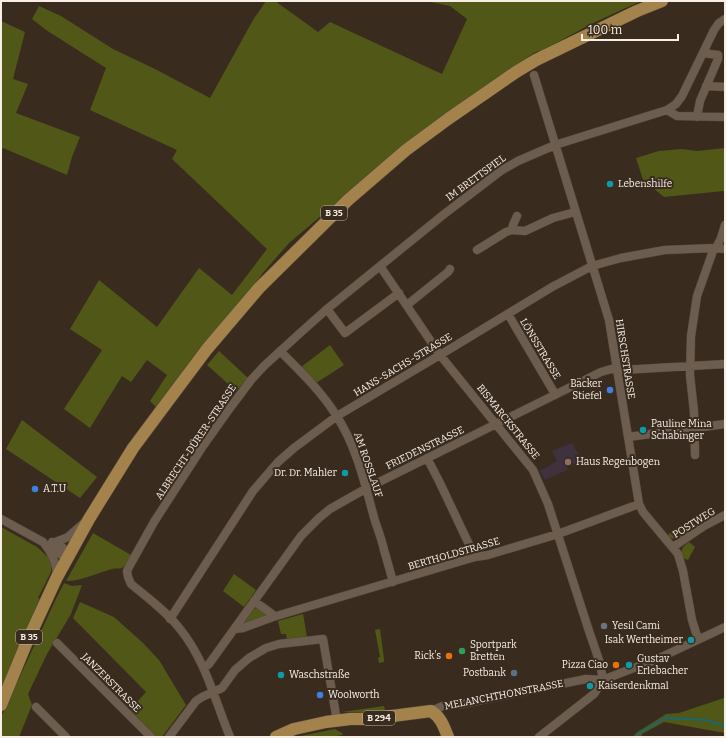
<svg xmlns="http://www.w3.org/2000/svg" width="726" height="738" viewBox="0 0 726 738" font-family="Bitter,serif">
<rect width="100%" height="100%" fill="#392c1f"/>
<path fill="#3f313e" d="M572,443L580,457L579,462L567,467V470L545,480L540,471L557,461L552,451Z"/>
<path fill="#505717" d="M266,1H275L318,32L330,22L442,74L467,19L450,6L426,1H641L589,25L540,52L539,51L534,53L462,102L406,144L289,243L262,274L255,285L196,353L156,407L150,401L167,375L147,360L131,382L122,376L90,428L64,409L102,350L70,329L99,280L157,327L199,268L232,295L267,249L172,159L177,150L90,110L106,68L46,30L32,19L39,6L61,16L113,49L155,69L210,98L253,20Z
M1,21L25,32L13,79L28,84L16,113L80,137L72,157L67,175L3,148L1,151Z
M725,148L724,191L664,197L653,188L646,189L636,158L659,151L682,149L697,151Z
M330,345L344,365L316,383L301,367Z
M219,351L248,378L236,391L207,365Z
M22,420L97,477L80,498L6,449Z
M1,527L37,547L49,558L51,564V572L38,598L40,599L15,655L1,696Z
M681,530L688,531C681,537 675,542 667,536L672,531Z
M93,533L131,555C129,559 126,566 122,568C119,569 115,568 112,569C97,573 82,581 66,581Z
M689,542L695,547L688,560L683,558C680,550 682,547 689,542Z
M234,574L256,590L244,607L223,591Z
M64,583L72,586L82,585L71,614L47,654L28,694L32,705L19,737H1V717L55,601Z
M80,602L114,617L143,643L159,660L186,705L162,737H156L130,710L146,692L73,618Z
M256,608H258L269,616L243,624L254,609Z
M303,614L307,637L287,640L286,634H281L278,621Z
M380,629L384,659V662L379,663L378,658L380,657L375,630Z
M724,698L725,733L664,722L642,734L641,737H633L636,733L666,714L679,713Z
M384,706L385,710L367,713L342,712Z
M335,729L342,733L343,735L329,737H296Z"/>
<g fill="none" stroke-linecap="round" stroke-linejoin="round">
<path stroke="#196675" stroke-width="2" d="M637,737L638,734L665,718L706,720L725,726"/>
<defs>
<path id="street" d="M534,75L609,320L639,504L643,512L678,554L683,571L692,620L698,639
M706,86L725,87
M667,110L677,116L725,117
M697,117L700,101L718,59V55L703,53
M512,230L513,225L517,216
M716,248L721,238L725,225
M477,250L506,232L512,230L525,231L553,218L575,212
M380,266L440,355L533,470L548,504L589,631L600,663L603,680
M407,305L448,272L450,269
M327,309L345,333L399,293
M508,314L555,394
M280,351C300,371 321,391 336,415C357,447 365,485 375,521C378,530 382,540 384,550C387,560 390,571 393,582
M628,437L725,424
M695,455L694,412L690,375L691,336L697,296L714,248
M427,458L439,481L475,557
M1,519L43,542C51,551 56,561 57,574
M52,542L61,546L69,554
M53,543L68,537L84,523
M48,547L67,558
M673,547L704,526L725,515
M254,601L272,614L273,617
M170,619L253,491L278,462L294,448L337,416L440,355L552,287L592,266L621,258L665,250L714,248L725,249
M235,629L243,628L273,617L475,557L488,555L558,534L639,504
M57,643L151,737
M204,668L209,664L301,536L319,518L330,509L367,488L601,372L611,369L622,370L725,364
M36,707L66,737
M431,711L443,706L462,704L586,679L603,680L618,674L655,660L725,627
M169,737L196,701L202,697L222,688L235,670L249,658L266,648L279,644L323,639L337,721
M230,737C215,701 206,661 180,629C167,612 148,598 131,584L128,577L127,571L130,565L154,522L201,449L230,408L251,380L264,366L299,334L327,309L443,215L502,170L518,161L555,145L667,110L676,104L682,96L714,30L719,23L725,19
M539,737L594,694L603,680"/>
<path id="primary" d="M1,705L26,644L57,577L89,519L133,448L174,393L207,349L259,288L348,200L406,150L448,119L516,72L536,60L637,11L662,1
M276,737L294,729L326,722L350,719H369L431,711C441,717 444,727 448,737"/>
</defs>
<use href="#street" stroke="#54483d" stroke-width="9"/>
<use href="#primary" stroke="#54483d" stroke-width="13"/>
<use href="#street" stroke="#6c5d4f" stroke-width="8"/>
<use href="#primary" stroke="#a4824b" stroke-width="12"/>
</g>
<g fill="#0f9aa8" stroke="#392c1f" stroke-width="1.5">
<circle cx="610" cy="184" r="4"/>
<circle cx="643" cy="430" r="4"/>
<circle cx="345" cy="473" r="4"/>
<circle cx="691" cy="640" r="4"/>
<circle cx="629" cy="665" r="4"/>
<circle cx="281" cy="675" r="4"/>
<circle cx="590" cy="686" r="4"/>
</g>
<g fill="#3f7fe0" stroke="#392c1f" stroke-width="1.5">
<circle cx="610" cy="390" r="4"/>
<circle cx="35" cy="489" r="4"/>
<circle cx="320" cy="695" r="4"/>
</g>
<circle fill="#8d6e63" stroke="#392c1f" stroke-width="1.5" cx="568" cy="462" r="4"/>
<circle fill="#6b7280" stroke="#392c1f" stroke-width="1.5" cx="604" cy="626" r="4"/>
<circle fill="#2e9e5b" stroke="#392c1f" stroke-width="1.5" cx="462" cy="651" r="4"/>
<g fill="#e8710a" stroke="#392c1f" stroke-width="1.5">
<circle cx="449" cy="656" r="4"/>
<circle cx="616" cy="665" r="4"/>
</g>
<circle fill="#5c6f8a" stroke="#392c1f" stroke-width="1.5" cx="514" cy="673" r="4"/>
<g text-anchor="middle" dominant-baseline="central" stroke-width="4" stroke-linejoin="round" paint-order="stroke">
<g fill="#392c1f" stroke="#beb4aa" stroke-width="1">
<rect x="321" y="206" width="26" height="14" rx="3"/>
<rect x="16" y="630" width="26" height="14" rx="3"/>
<rect x="363" y="711" width="32" height="14" rx="3"/>
</g>
<g font-size="9" font-weight="bold" fill="#f7eee6">
<text x="334" y="213">B 35</text>
<text x="29" y="637">B 35</text>
<text x="379" y="718">B 294</text>
</g>
<g font-size="10" fill="#f7eee6" stroke="#392c1f">
<text transform="translate(476 178) rotate(-36)">IM BRETTSPIEL</text>
<text transform="translate(540 349) rotate(59)">LÖNSSTRASSE</text>
<text transform="translate(625 359) rotate(81)">HIRSCHSTRASSE</text>
<text transform="translate(403 365) rotate(-31)">HANS-SACHS-STRASSE</text>
<text transform="translate(508 422) rotate(51)">BISMARCKSTRASSE</text>
<text transform="translate(196 442) rotate(-56)">ALBRECHT-DÜRER-STRASSE</text>
<text transform="translate(425 448) rotate(-26)">FRIEDENSTRASSE</text>
<text transform="translate(368 465) rotate(71)">AM ROSSLAUF</text>
<text transform="translate(694 523) rotate(-32)">POSTWEG</text>
<text transform="translate(454 554) rotate(-16)">BERTHOLDSTRASSE</text>
<text transform="translate(111 683) rotate(45)">JANZERSTRASSE</text>
<text transform="translate(504 695) rotate(-11)">MELANCHTHONSTRASSE</text>
</g>
<g font-size="10" fill="#f7eee6" stroke="#392c1f" text-anchor="start">
<text x="618" y="184">Lebenshilfe</text>
<text x="602" y="384" text-anchor="end">Bäcker<tspan x="602" dy="12">Stiefel</tspan></text>
<text x="651" y="424">Pauline Mina<tspan x="651" dy="12">Schabinger</tspan></text>
<text x="576" y="462">Haus Regenbogen</text>
<text x="337" y="473" text-anchor="end">Dr. Dr. Mahler</text>
<text x="43" y="489">A.T.U</text>
<text x="612" y="626">Yesil Cami</text>
<text x="683" y="640" text-anchor="end">Isak Wertheimer</text>
<text x="470" y="645">Sportpark<tspan x="470" dy="12">Bretten</tspan></text>
<text x="441" y="656" text-anchor="end">Rick's</text>
<text x="637" y="659">Gustav<tspan x="637" dy="12">Erlebacher</tspan></text>
<text x="608" y="665" text-anchor="end">Pizza Ciao</text>
<text x="506" y="673" text-anchor="end">Postbank</text>
<text x="289" y="675">Waschstraße</text>
<text x="598" y="686">Kaiserdenkmal</text>
<text x="328" y="695">Woolworth</text>
</g>
</g>
<rect width="726" height="738" fill="none" stroke="#f7eee6" stroke-width="4"/>
<path d="M582 34v6h96v-6" fill="none" stroke="#f7eee6" stroke-width="2"/>
<text x="588" y="34" font-size="12" fill="#f7eee6" stroke="#392c1f" stroke-width="3" paint-order="stroke">100 m</text>
</svg>
